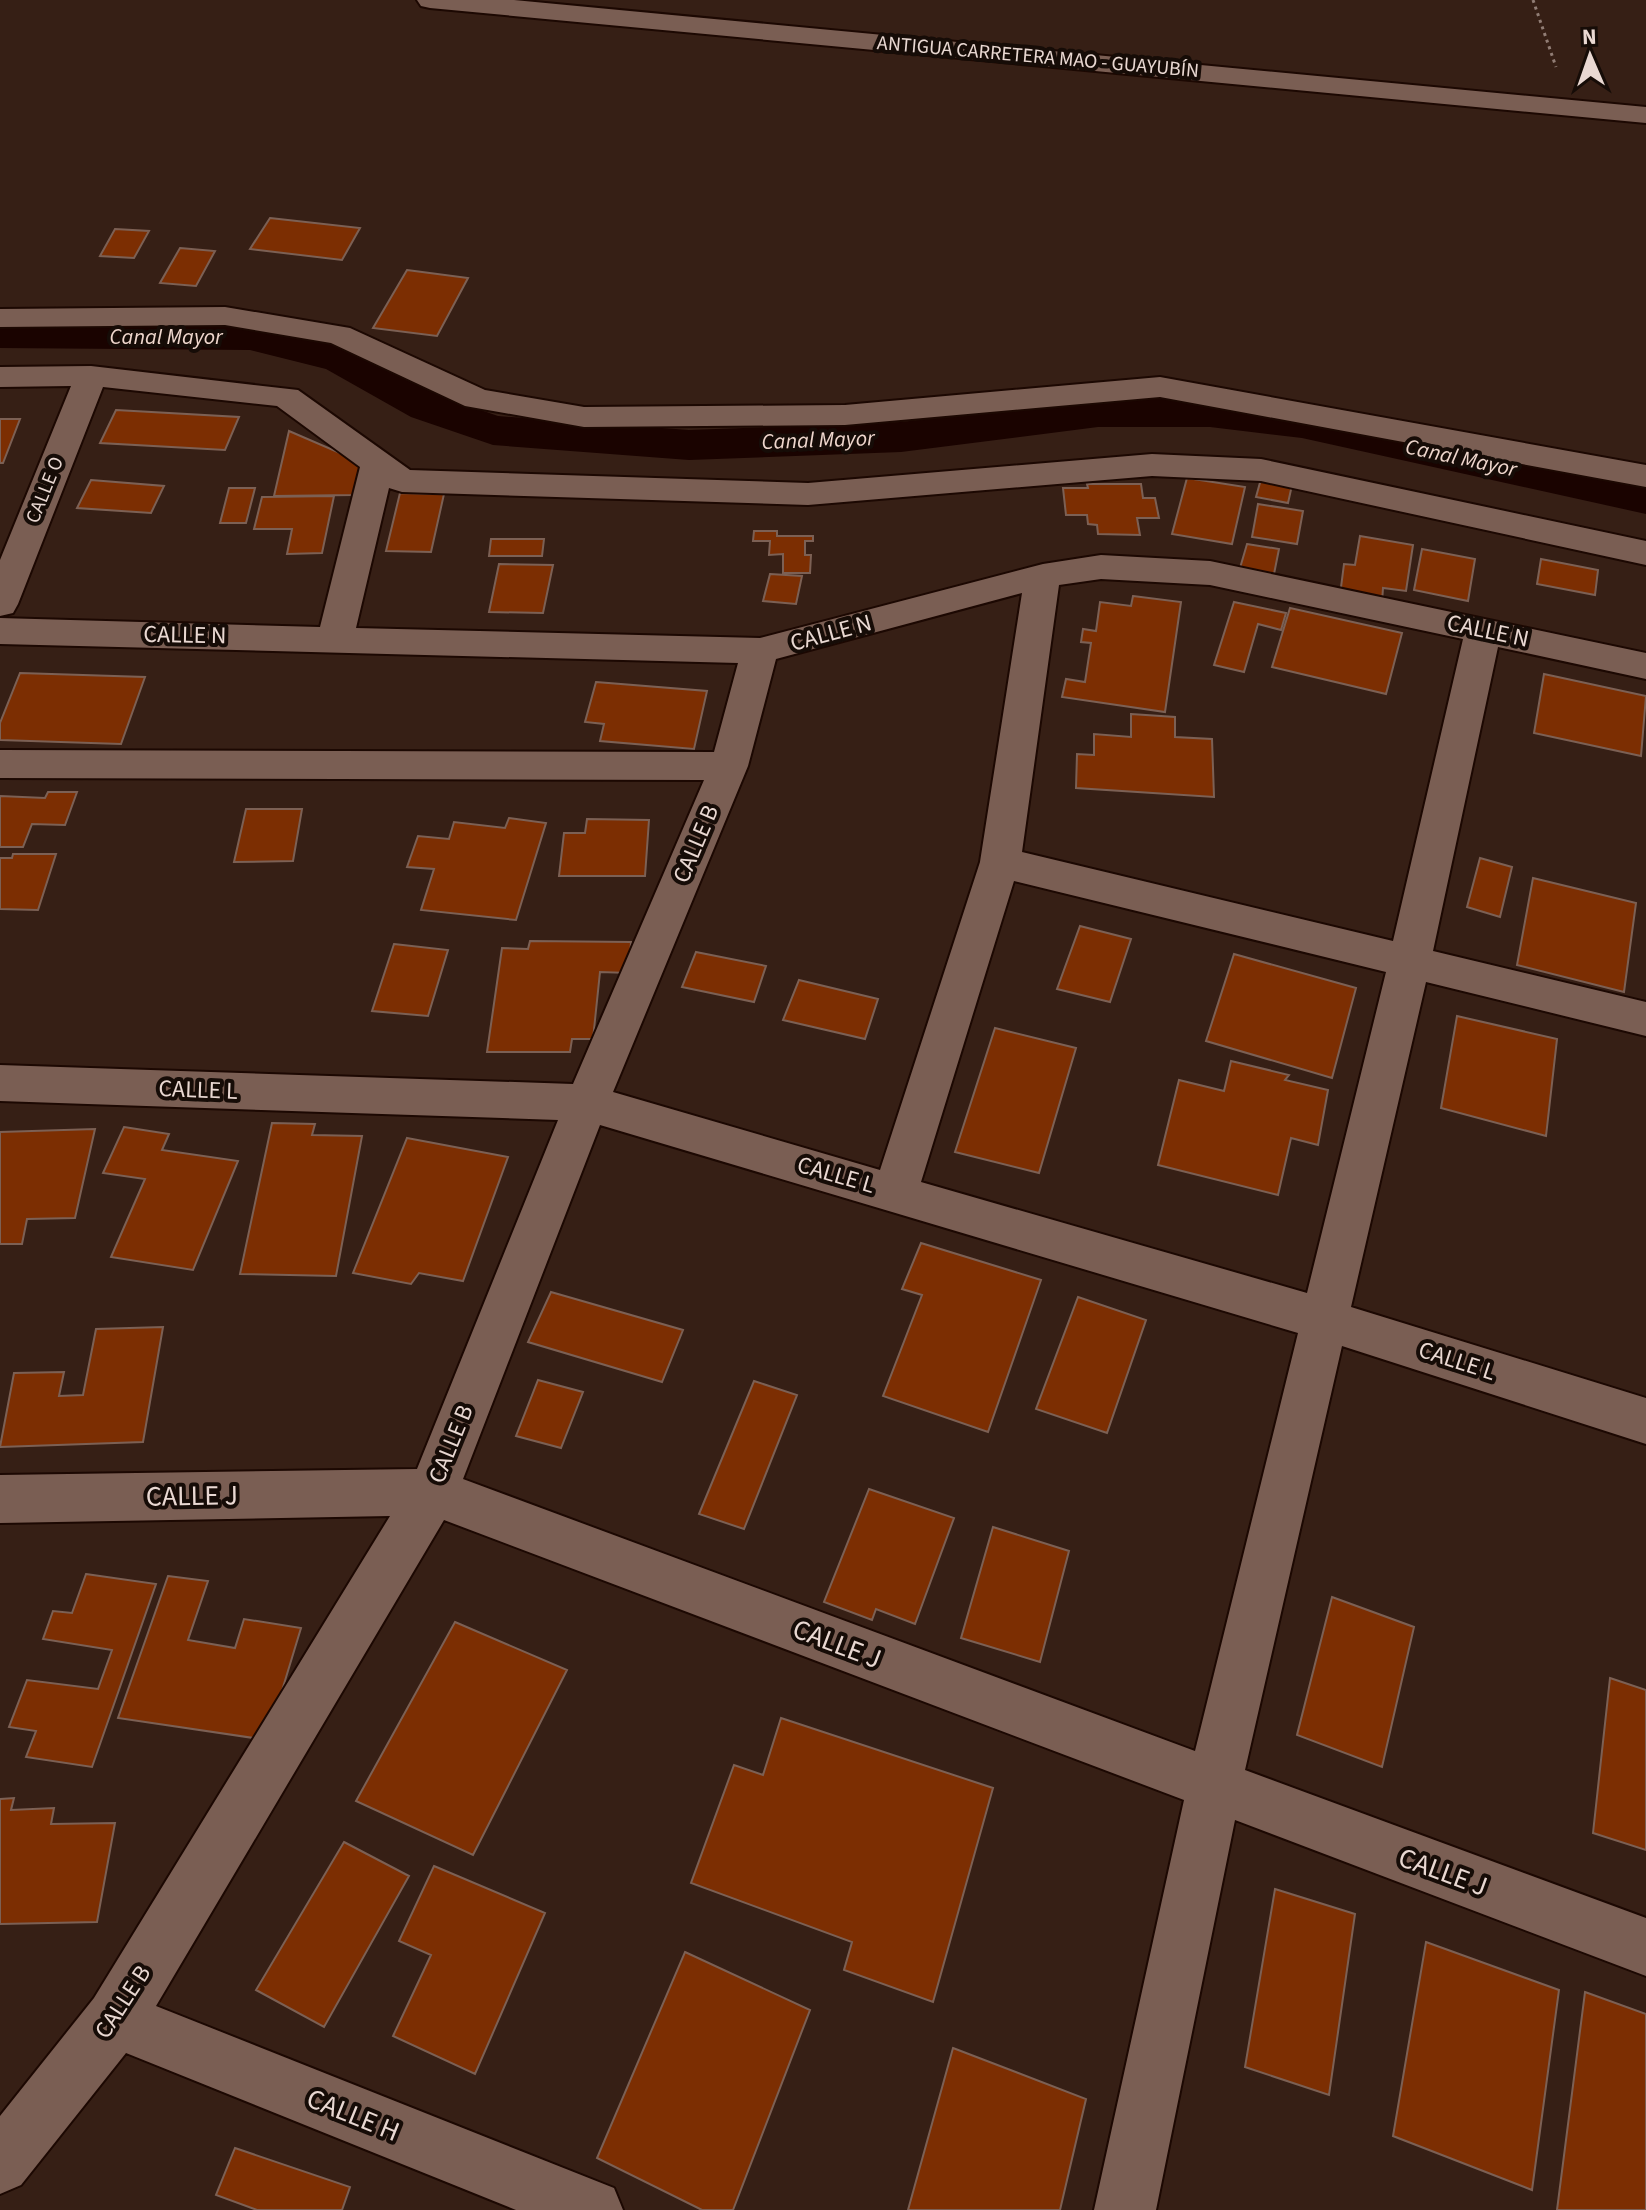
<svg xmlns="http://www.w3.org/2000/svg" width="1646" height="2210" viewBox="0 0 1646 2210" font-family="'Source Sans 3',sans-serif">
<rect width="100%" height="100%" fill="#361f15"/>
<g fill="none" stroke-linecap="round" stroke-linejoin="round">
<path fill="#1a0300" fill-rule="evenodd" d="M120,321L250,324L358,349L443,397L498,416L689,430L901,422L1098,399H1210L1302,408L1646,482V514L1302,438L1210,427H1098L901,452L689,460L493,445L411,417L326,369L250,350L0,348V322Z"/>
</g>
<path fill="#7c2e02" stroke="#7c6054" stroke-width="2" d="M270,218L360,228L342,260L250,249Z
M115,229L149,231L134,258L100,256Z
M180,248L215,251L196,286L160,283Z
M407,270L468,278L437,336L373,328Z
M116,410L239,417L225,450L100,443Z
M0,419H20L3,463H0Z
M289,431L361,462L354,495L274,496Z
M1187,478L1245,487L1232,544L1172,534Z
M1261,479L1292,485L1288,503L1256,497Z
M91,480L164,486L151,513L77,508Z
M1087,484H1141L1143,498H1155L1159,518H1137L1140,535L1098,534L1097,525L1088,524L1087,515H1066L1063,488H1088Z
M229,488H255L246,523H220Z
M400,493L444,494L431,552L386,551Z
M334,496L322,553L287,554L292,529H254L262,497Z
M1258,504L1303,511L1297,544L1252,537Z
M754,531H777V536H813V541H805V555H811L810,573H783V554L769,555L770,541H753Z
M1360,536L1413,545L1406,591L1383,588L1382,602L1340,595L1344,564L1355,565Z
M491,539H544L542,556H489Z
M1247,544L1279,549L1274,574L1240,568Z
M1422,549L1475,559L1468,601L1414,590Z
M1541,559L1598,570L1595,595L1537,584Z
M499,564L553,565L543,613L489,612Z
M770,574L802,576L796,604L763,601Z
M1133,596L1181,602L1165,712L1062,697L1066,679L1085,682L1091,643L1081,642L1083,629L1096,631L1100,602L1131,606Z
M1234,602L1286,613L1281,630L1258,624L1244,672L1214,665Z
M1290,608L1402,633L1386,694L1272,667Z
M20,673L145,677L121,744L0,740V723Z
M1544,674L1646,696L1641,756L1534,733Z
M596,682L707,691L694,749L600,741L604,724L585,722Z
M1131,714L1175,717V737L1212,739L1214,797L1076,788L1077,754L1094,755V734L1131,737Z
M48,792H77L65,825L32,824L23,847H0V796L45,798Z
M246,809H302L293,861L234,862Z
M509,818L546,823L516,920L421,910L434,869L407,867L418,836L449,839L454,822L505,828Z
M587,819L649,820L645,876H559L564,833H585Z
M13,854H56L38,910L0,909V858H12Z
M1480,858L1512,867L1500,917L1467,907Z
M1533,878L1636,903L1624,992L1517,965Z
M1080,926L1131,939L1110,1002L1057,989Z
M530,941L631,942L629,973L600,972L593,1039H572L570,1052H487L502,948L528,949Z
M394,944L448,950L428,1016L372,1011Z
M696,952L766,966L754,1002L682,987Z
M1234,954L1356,988L1332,1078L1206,1041Z
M799,980L878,999L865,1039L783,1020Z
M1457,1016L1557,1039L1546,1136L1441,1108Z
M995,1028L1076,1048L1039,1173L955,1152Z
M1231,1061L1289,1075L1285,1080L1328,1090L1318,1145L1291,1138L1278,1195L1158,1165L1179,1080L1224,1091Z
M272,1123L315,1124L312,1135L362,1136L336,1276L240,1274Z
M124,1127L169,1134L162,1150L238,1161L193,1270L111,1257L145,1179L103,1173Z
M95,1129L75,1218L27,1219L22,1244H0V1132Z
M407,1138L508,1157L463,1281L419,1273L411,1284L353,1273Z
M921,1243L1041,1280L988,1432L883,1396L922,1295L902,1289Z
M551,1292L683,1330L662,1382L528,1342Z
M1078,1297L1146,1320L1107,1433L1036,1409Z
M163,1327L143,1442L0,1447L14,1373L64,1372L59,1396L83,1395L96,1329Z
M538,1380L583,1392L561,1448L516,1436Z
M754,1381L797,1395L744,1529L699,1514Z
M869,1489L954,1518L915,1624L876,1609L872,1620L824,1602Z
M993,1527L1069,1551L1040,1662L961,1638Z
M86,1574L156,1584L92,1767L26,1757L36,1731L9,1727L27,1680L98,1689L112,1650L43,1639L53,1611L72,1613Z
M168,1576L208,1581L188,1640L235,1648L244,1619L301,1628L267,1740L118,1718Z
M1332,1597L1414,1627L1382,1767L1297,1735Z
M455,1622L567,1670L473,1855L356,1801Z
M1610,1678L1646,1690V1850L1593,1833Z
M781,1718L993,1788L933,2002L844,1970L852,1942L691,1883L734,1765L763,1775Z
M14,1798L11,1810L54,1808L51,1824L115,1823L97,1922L0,1924V1799Z
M344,1842L409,1876L324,2027L256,1990Z
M434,1866L545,1913L475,2074L393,2036L431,1955L399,1941Z
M1275,1889L1355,1914L1329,2095L1245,2067Z
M1426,1942L1559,1990L1532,2190L1393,2136Z
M685,1952L810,2010L733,2210H702L597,2158Z
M1585,1992L1646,2014V2210H1557Z
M953,2048L1086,2099L1060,2210H908Z
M235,2148L350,2187L342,2210H257L216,2195Z"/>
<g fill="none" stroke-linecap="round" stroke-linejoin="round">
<defs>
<path id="minor" d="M417,0H514L1646,107V123L430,8L421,6Z
M225,307L350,328L485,390L584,407L845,405L1160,377L1646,465V487L1160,397L845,425L584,427L465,406L331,343L225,325L0,327V309Z
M91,366L298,390L410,470L808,483L1152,454L1261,459L1646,541V565L1261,481L1152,476L808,505L402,492L389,488L356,628L760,638L1043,564L1101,555L1210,561L1646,653V679L1498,647L1433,951L1646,1002V1036L1426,982L1351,1307L1646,1398V1444L1342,1346L1245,1770L1646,1918V1976L1235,1820L1156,2210H1094L1184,1800L444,1520L156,2006L614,2188L623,2210H516L126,2053L21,2185L0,2194V2116L94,1998L390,1516L0,1523V1475L417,1469L558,1120L0,1101V1065L573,1084L704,780L0,778V750L714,752L738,663L0,644V618L320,627L360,467L277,406L103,387L18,604L13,613L0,616V560L71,386L0,387V367ZM1101,579L1210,585L1463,639L1393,941L1022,852L1059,585ZM1022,593L980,862L880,1170L613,1092L748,766L776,659ZM1014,881L1386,972L1307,1293L921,1182ZM600,1125L1298,1333L1195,1751L463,1479Z"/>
</defs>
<use href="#minor" stroke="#1c0802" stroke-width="4"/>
<path stroke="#917d75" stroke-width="3" stroke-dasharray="3 4" stroke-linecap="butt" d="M1533,0L1556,67"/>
<use href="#minor" fill="#7a5e53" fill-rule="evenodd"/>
</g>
<g text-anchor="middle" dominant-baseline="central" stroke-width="8" stroke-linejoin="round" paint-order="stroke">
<g font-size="20" fill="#e9d8d2" stroke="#160c07">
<text transform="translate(1038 57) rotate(5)">ANTIGUA CARRETERA MAO - GUAYUBÍN</text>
<text transform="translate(45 490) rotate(-68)">CALLE O</text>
</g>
<g font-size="22" font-style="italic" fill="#efd7cd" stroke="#160c07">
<text x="166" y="337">Canal Mayor</text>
<text transform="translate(818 440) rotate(-2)">Canal Mayor</text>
<text transform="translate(1461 458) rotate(12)">Canal Mayor</text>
</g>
<g font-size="24" fill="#e9d8d2" stroke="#160c07">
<text transform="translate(1488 631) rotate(12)">CALLE N</text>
<text transform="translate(831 633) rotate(-15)">CALLE N</text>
<text transform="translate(185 635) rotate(1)">CALLE N</text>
<text transform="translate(696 844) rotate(-67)">CALLE B</text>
<text transform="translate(198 1090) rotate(2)">CALLE L</text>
<text transform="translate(836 1175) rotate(16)">CALLE L</text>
<text transform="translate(1457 1361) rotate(18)">CALLE L</text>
<text transform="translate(451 1444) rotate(-68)">CALLE B</text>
<text transform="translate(123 2002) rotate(-57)">CALLE B</text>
</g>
<g font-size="28" fill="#e9d8d2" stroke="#160c07">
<text transform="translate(192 1496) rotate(-1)">CALLE J</text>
<text transform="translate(837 1644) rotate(21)">CALLE J</text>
<text transform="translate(1443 1872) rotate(20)">CALLE J</text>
<text transform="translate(353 2115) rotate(22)">CALLE H</text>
</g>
</g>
<g transform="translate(1590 56) rotate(358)" stroke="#160c07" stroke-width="6" paint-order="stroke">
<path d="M0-6L14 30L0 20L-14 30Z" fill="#e9d8d2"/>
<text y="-12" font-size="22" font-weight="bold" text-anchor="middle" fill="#e9d8d2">N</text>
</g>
</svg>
